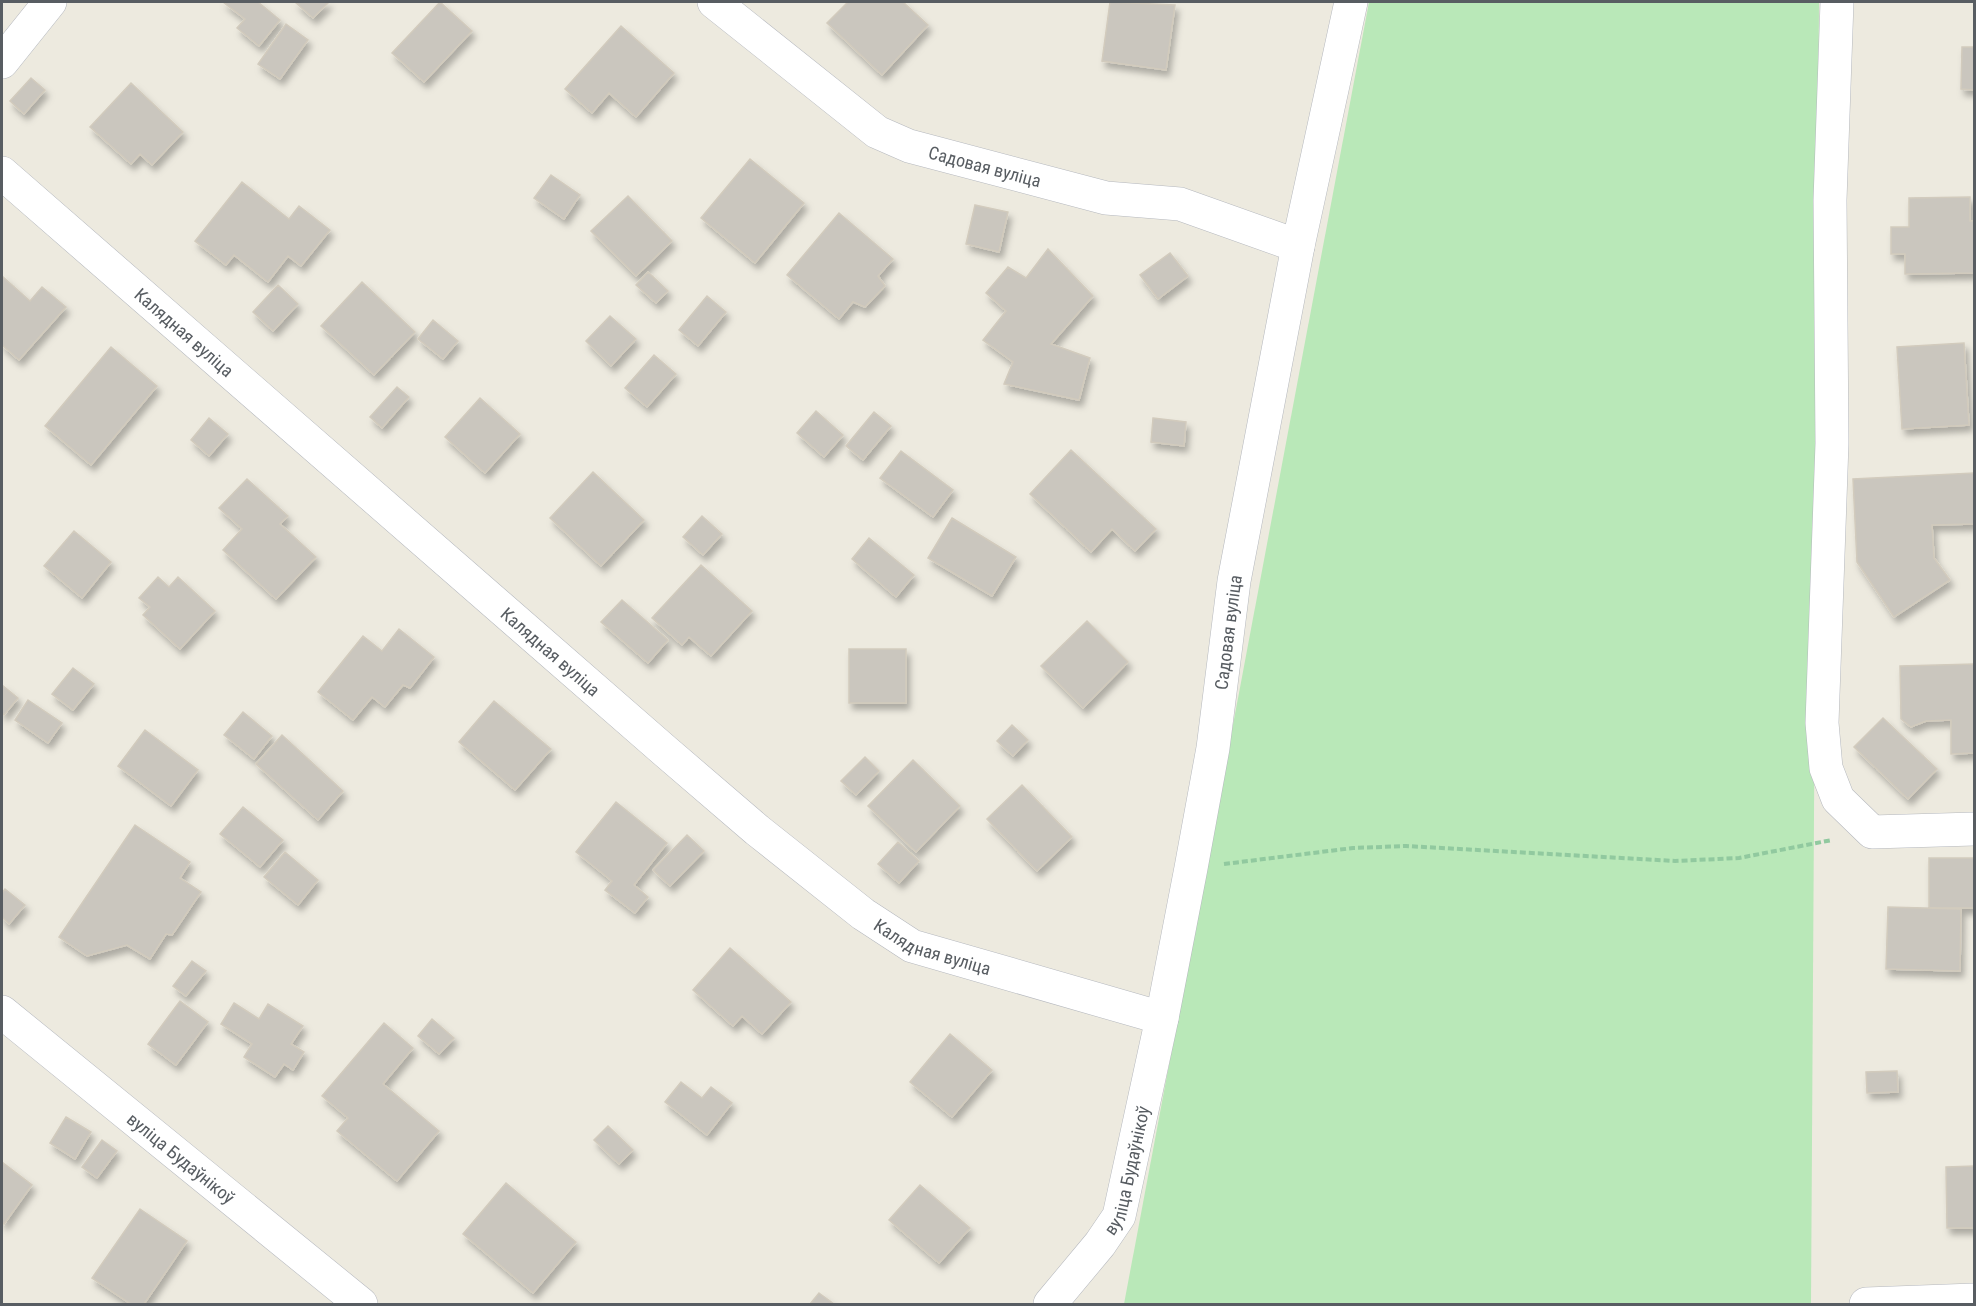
<svg xmlns="http://www.w3.org/2000/svg" width="1976" height="1306" viewBox="0 0 1976 1306" font-family="'Roboto Condensed',sans-serif">
<defs>
<filter id="shadow"><feDropShadow dx="3.5" dy="6" stdDeviation="3" flood-color="#0004"/></filter>
</defs>
<rect width="100%" height="100%" fill="#edeadf"/>
<path fill="#b9e8b8" d="M1369,2H1819L1811,1304H1124Z"/>
<path fill="#cac6be" stroke="#d2cbbd" stroke-width="1.5" filter="url(#shadow)" d="M223,2H258L280,20L259,46L237,28L245,19Z
M295,2H329L313,18Z
M440,2L472,31L424,82L392,53Z
M848,2H903L928,25L882,75L827,23Z
M1110,2L1175,5L1166,70L1102,61Z
M286,24L308,40L280,79L258,64Z
M621,26L674,73L636,117L609,93L592,113L565,89Z
M1962,47H1974V90L1961,89Z
M31,78L45,90L24,114L10,101Z
M131,83L183,132L152,165L140,154L131,164L90,127Z
M750,159L804,203L755,263L701,218Z
M551,175L580,195L564,219L534,198Z
M242,182L289,219L299,206L330,230L301,266L288,256L268,282L234,255L226,265L195,241Z
M628,196L672,241L636,276L591,231Z
M1970,197V221H1974V273L1905,274V254H1891V227H1909V198Z
M975,205L1008,212L999,252L966,244Z
M839,213L893,259L878,276L885,286L865,307L853,302L839,319L787,275Z
M1048,249L1093,296L1051,344L1090,358L1079,400L1004,384L1013,362L983,340L1006,311L986,293L1008,267L1026,278Z
M1170,253L1188,276L1158,299L1140,275Z
M648,272L668,291L656,303L636,285Z
M2,276L30,301L42,287L66,307L19,360L2,345Z
M362,282L415,332L374,375L321,326Z
M278,285L298,304L273,331L253,312Z
M707,296L726,312L698,346L679,330Z
M610,316L636,339L611,366L586,341Z
M433,320L458,341L443,359L418,339Z
M1964,343L1969,425L1902,429L1897,347Z
M111,347L157,386L91,465L45,426Z
M654,355L676,374L647,407L625,388Z
M397,387L409,397L382,428L370,417Z
M480,398L520,434L485,473L445,437Z
M816,411L843,435L824,457L797,433Z
M874,412L891,426L863,460L846,446Z
M209,418L228,434L209,456L191,440Z
M1153,418L1186,422L1184,446L1151,442Z
M1071,450L1156,529L1135,551L1112,529L1091,552L1030,494Z
M901,451L953,490L933,517L880,478Z
M593,472L644,520L601,566L550,518Z
M1974,473V524L1932,525L1934,558L1950,580L1894,617L1857,562L1853,479Z
M247,479L288,516L280,524L316,557L276,599L223,550L242,529L219,508Z
M702,516L722,534L703,555L683,537Z
M952,518L1016,557L992,596L928,558Z
M74,531L111,562L82,598L44,566Z
M869,538L914,575L896,597L852,559Z
M701,565L752,611L711,656L689,637L682,645L652,618Z
M158,577L169,587L178,577L215,611L180,649L143,615L150,607L139,598Z
M622,600L668,640L648,663L601,622Z
M1087,621L1128,662L1083,708L1041,666Z
M399,629L434,657L410,688L403,685L385,707L372,697L353,720L318,692L363,636L382,651Z
M849,649H906V703H849Z
M1974,664V753L1951,754V720L1926,721L1911,727L1901,719L1900,666Z
M73,668L94,684L73,710L52,694Z
M2,685L18,698L4,715L2,713Z
M28,700L62,723L48,743L15,720Z
M494,701L551,749L515,790L459,742Z
M243,712L272,736L254,759L224,735Z
M1883,718L1937,769L1908,799L1854,747Z
M1012,725L1028,740L1013,756L997,741Z
M145,730L198,770L171,806L118,766Z
M282,735L343,791L318,820L256,764Z
M865,757L879,771L856,795L841,781Z
M913,760L960,806L916,852L868,806Z
M1022,785L1072,837L1037,871L987,819Z
M616,802L667,843L634,885L648,897L635,913L605,890L612,881L576,852Z
M243,807L283,840L260,867L220,834Z
M135,825L190,862L180,878L201,892L172,935L166,934L150,959L127,945L87,956L59,937Z
M687,835L704,851L670,886L653,870Z
M898,842L919,861L899,883L878,864Z
M285,852L318,880L298,905L264,877Z
M1929,858H1974V908H1929Z
M5,889L25,905L9,924L2,917V893Z
M1888,907L1961,909L1960,971L1886,969Z
M730,948L791,1002L762,1034L742,1016L733,1026L693,990Z
M192,961L206,971L186,996L173,986Z
M180,1001L208,1022L176,1065L148,1044Z
M234,1003L259,1019L268,1004L303,1026L291,1044L304,1052L293,1070L284,1064L275,1077L244,1057L252,1044L221,1024Z
M432,1019L454,1038L439,1054L418,1036Z
M384,1023L413,1048L383,1084L439,1131L397,1181L337,1131L348,1118L322,1096Z
M950,1034L992,1070L952,1117L910,1082Z
M1897,1071L1898,1092L1867,1093L1866,1072Z
M681,1082L702,1098L711,1087L732,1103L707,1135L665,1102Z
M66,1117L91,1132L75,1159L50,1143Z
M608,1126L633,1150L619,1164L594,1140Z
M102,1140L117,1151L97,1178L82,1167Z
M2,1162L32,1185L4,1224L2,1222Z
M1974,1166V1228H1947L1946,1167Z
M506,1183L576,1242L533,1293L463,1234Z
M920,1185L970,1228L939,1263L889,1220Z
M140,1209L187,1241L144,1304H131L92,1278Z
M819,1293L834,1304H810Z"/>
<g fill="none" stroke-linecap="round" stroke-linejoin="round">
<defs>
<g id="minor">
<path id="s1" d="M714,2L877,132L909,146L1106,198L1180,204L1298,246"/>
<path d="M1837,2L1830,200L1832,443L1822,723L1826,768L1838,799L1872,832L1974,829"/>
<path d="M2,62L50,2"/>
<path id="s2" d="M2,173L665,751L757,830L863,914L912,946L1162,1018"/>
<path id="s3" d="M2,1012L361,1304"/>
<path id="s4" d="M1050,1304L1100,1244L1119,1216L1162,1018L1191,868L1213,748L1234,581L1298,246L1351,2"/>
<path d="M1866,1304L1974,1300"/>
</g>
</defs>
<use href="#minor" stroke="#b5b8be" stroke-width="34"/>
<path stroke="#91c99f" stroke-width="4" stroke-dasharray="6 3" stroke-linecap="butt" d="M1224,864L1353,848L1406,846L1675,861L1739,858L1832,840"/>
<use href="#minor" stroke="#fff" stroke-width="33"/>
</g>
<g text-anchor="middle" dominant-baseline="central" stroke-width="6" stroke-linejoin="round" paint-order="stroke">
<g font-size="18" fill="#585d62" stroke="#fff">
<text stroke="none"><textPath href="#s1" startOffset="322">Садовая вуліца</textPath></text>
<text stroke="none"><textPath href="#s2" startOffset="242">Калядная вуліца</textPath></text>
<text stroke="none"><textPath href="#s4" startOffset="706">Садовая вуліца</textPath></text>
<text stroke="none"><textPath href="#s2" startOffset="728">Калядная вуліца</textPath></text>
<text stroke="none"><textPath href="#s2" startOffset="1214">Калядная вуліца</textPath></text>
<text stroke="none"><textPath href="#s3" startOffset="231">вуліца Будаўнікоў</textPath></text>
<text stroke="none"><textPath href="#s4" startOffset="158">вуліца Будаўнікоў</textPath></text>
</g>
</g>
<rect width="1976" height="1306" fill="none" stroke="#585d62" stroke-width="6"/>
</svg>
